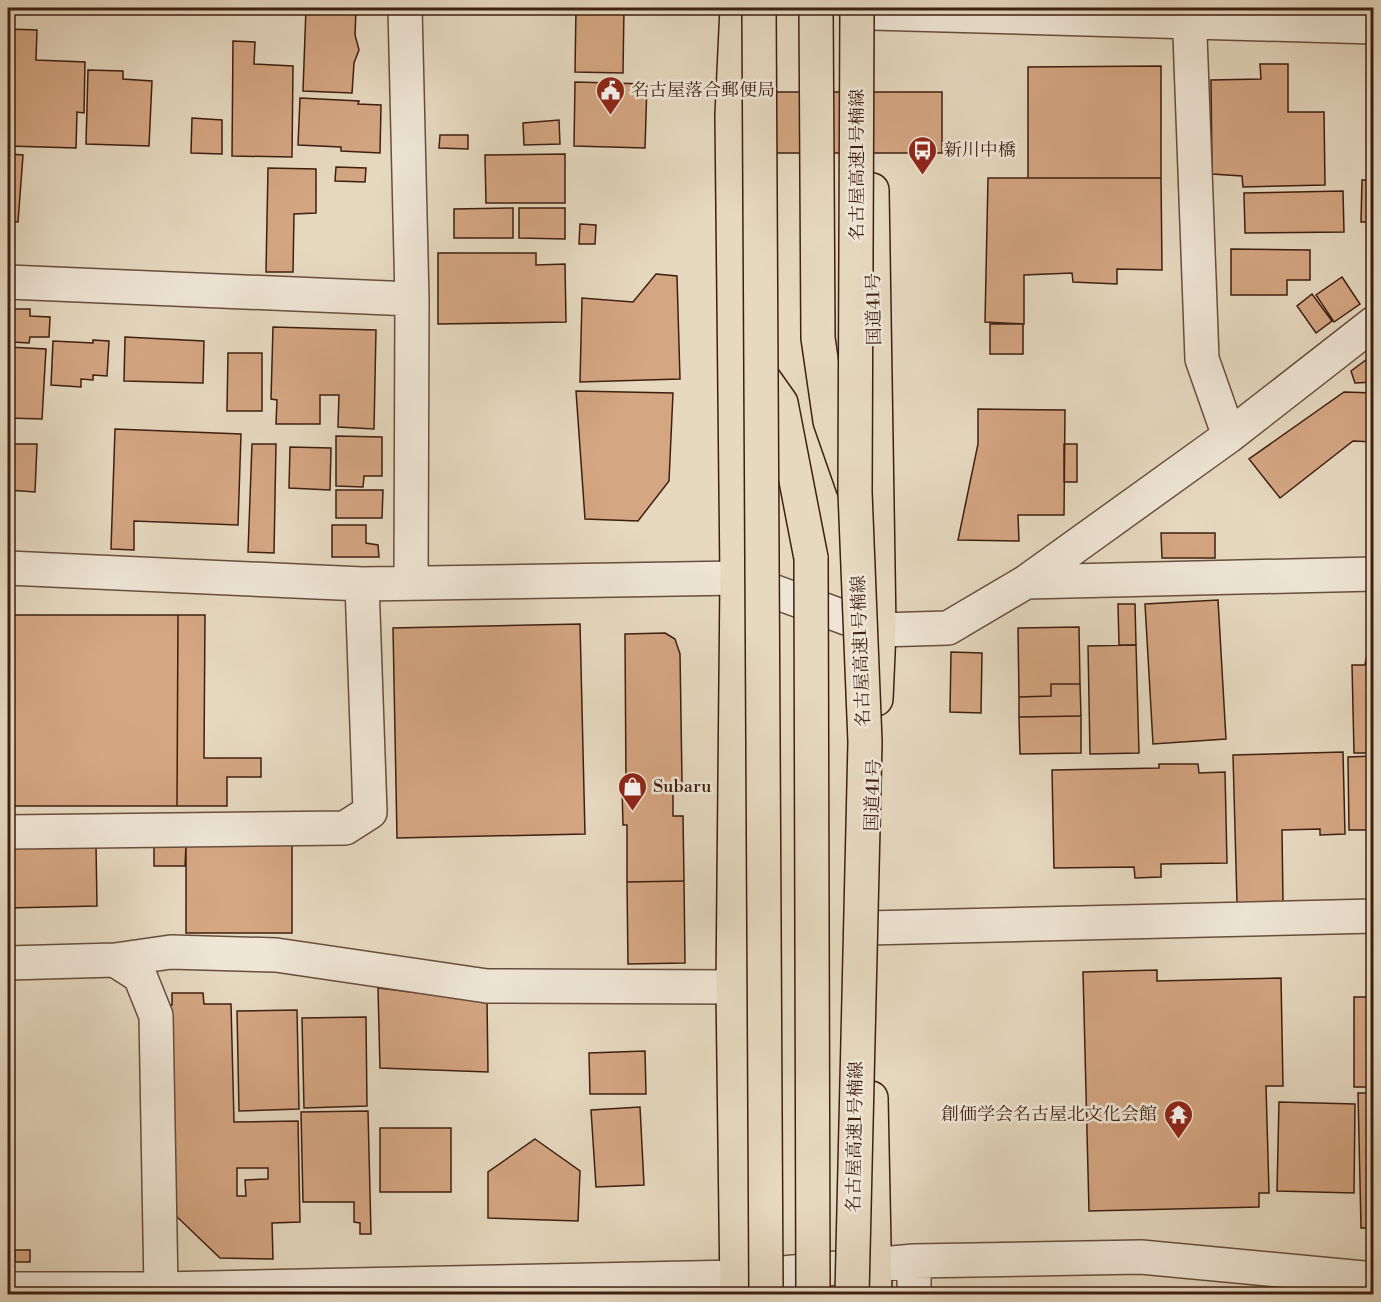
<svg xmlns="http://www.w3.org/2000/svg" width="1381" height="1302" viewBox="0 0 1381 1302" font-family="'Libre Bodoni','Noto Serif JP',serif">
<rect width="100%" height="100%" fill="#e6d9c0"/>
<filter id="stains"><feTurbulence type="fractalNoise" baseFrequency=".00333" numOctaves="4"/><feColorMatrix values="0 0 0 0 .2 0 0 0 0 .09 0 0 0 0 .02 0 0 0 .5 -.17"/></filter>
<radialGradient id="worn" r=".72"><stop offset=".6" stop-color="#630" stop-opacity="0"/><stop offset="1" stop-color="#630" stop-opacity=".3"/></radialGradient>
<path fill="#d4a682" stroke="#3e1f11" stroke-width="1.5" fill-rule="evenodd" d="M306,8L356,9L355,35L359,50L354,63L352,93L303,91Z
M576,8H624L623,73L575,72Z
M8,29L37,30L36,60L85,62L84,113L77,112L76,148L8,146Z
M233,41L255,42L254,64L293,66L292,157L232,156Z
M1260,64H1288V112H1324L1325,185L1243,187L1242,176L1212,174L1211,80L1261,79Z
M1161,66V178H1028V67Z
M88,70L123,71V79L152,81L149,146L86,144Z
M575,82L647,84L645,148L574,146Z
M774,92H942V153H774Z
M300,98L359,101L358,104L381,105L380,153L341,151V147L298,145Z
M192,118L222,120V154L191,153Z
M559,120L560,144L524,145L523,123Z
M440,135H468V149L439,148Z
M8,154L23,155L18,222L8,221Z
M565,154V203H486L485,155Z
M336,167L366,168L365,182L335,181Z
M268,168L316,169V213L294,214L293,272H266Z
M988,178H1161L1162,270L1117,269V284L1073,282L1072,273L1024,275V324L985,322Z
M1362,180H1374V222H1361Z
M1343,191L1344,232L1245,233L1244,193Z
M513,208V238H454V209Z
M519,208H565V239L519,238Z
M580,224L596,225L595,244H579Z
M1231,249L1310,250V280H1287V295H1231Z
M438,253H536V265L565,264L566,322L438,324Z
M656,274L677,276L680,379L580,382L582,298L633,302Z
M1342,277L1360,304L1334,322L1316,295Z
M1312,294L1332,321L1316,333L1297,306Z
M12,309H30V316L50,317L49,337H30L29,343L12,342Z
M990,324H1023V354H990Z
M273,327L376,330L374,429L338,427L339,395H320V424H276L277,400L271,399Z
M125,337L204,341L203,383L124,381Z
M93,340L109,341L107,376L93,375V380L81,379V387L51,385L53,341L93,343Z
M8,347L46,349L42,419L8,418Z
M228,353H262V411H227Z
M1374,354V382L1355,383L1351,371Z
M576,391L673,393L669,481L638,521L585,519Z
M1344,392L1374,393V442L1353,441L1280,498L1249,459Z
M978,409L1065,410L1064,515H1018L1019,541L958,540L978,444Z
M115,429L241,434L238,525L134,521V550L111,549Z
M336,436L382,437V476H364L363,487L336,486Z
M8,444H37L35,492L8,490Z
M252,444H276L274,553L248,552Z
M1064,444H1077V482H1064Z
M290,447L331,448L330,490L289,488Z
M336,490H383L382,518H336Z
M332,525H366V543L378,545L379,557H332Z
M1161,533H1215V558H1162Z
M1218,600L1226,739L1153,744L1145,604Z
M1118,604H1135L1136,645H1119Z
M8,615H178L177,806H8Z
M178,615H205L204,758H261V777H227V806H177Z
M580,624L585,834L397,838L393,628Z
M1079,627L1080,684H1051V696L1019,697L1018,628Z
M665,633L675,639L680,654L682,782L677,788H673V816H683L684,881L627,882V825H623L622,786H626L625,634Z
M1136,645L1139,753L1090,754L1088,646Z
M951,652L982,653L981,713L950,712Z
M1374,657V753H1354L1352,665H1365L1366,658Z
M1051,684H1080L1081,716L1019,717V697L1051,696Z
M1081,716V753L1020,754L1019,717Z
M1343,752L1345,834L1320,835V829L1282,830L1283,902L1237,903L1233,755Z
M1374,756V830H1349L1348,757Z
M1159,764H1198L1199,773L1225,772L1227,863L1161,864V877L1135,878L1134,867L1054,868L1052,770L1159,768Z
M292,841V933H186V844Z
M154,844H186L185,866H154Z
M8,845H96L97,906L8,908Z
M684,881L685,963L628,964L627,882Z
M1157,970V981L1281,978L1283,1086H1266L1269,1193H1259V1207L1089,1211L1083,972Z
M378,988L487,1001L488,1072L380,1068Z
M172,993H203L204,1004H231L234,1122L298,1121L300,1222L272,1223L273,1259L220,1258L173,1213L169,1005H172ZM237,1168H268V1179L245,1180L246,1196H237Z
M1354,997H1374V1087H1354Z
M297,1010L299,1109L239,1111L237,1011Z
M366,1017L367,1106L304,1108L302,1018Z
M645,1051L646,1094H590L589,1053Z
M1358,1093H1374V1228H1361Z
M1279,1102L1355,1104L1354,1193L1277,1191Z
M640,1107L644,1185L596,1187L591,1110Z
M368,1111L371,1234H360V1223L354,1222V1202H303L301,1112Z
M380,1128H451V1192H380Z
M535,1139L580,1171L578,1221L488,1218V1172Z
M15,1250H30V1262H15Z"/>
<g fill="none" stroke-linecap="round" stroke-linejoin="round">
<defs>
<path id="minor" d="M405,8L412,299L411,582
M1189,8L1202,359L1229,436
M872,13L1374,27
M8,282L412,299
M8,568L362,584L737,578L879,630L948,628L1026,582L1229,436L1374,323
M1026,582L1374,574
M8,832L345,828L370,812L362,584
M867,928L1374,916
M115,960L171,952L276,955L487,986L733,987
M8,963L115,960L140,976L156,1016L161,1289
M914,1261V1294
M8,1289H161L737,1277L914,1261L1141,1257L1374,1279"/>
<path id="highway" d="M737,8L732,115L737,578L733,987L737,1294
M816,8L818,338L830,421L853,487
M872,190L879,630L876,699
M752,362L781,403L811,558
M871,1098L875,1294"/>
</defs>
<use href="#minor" stroke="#684e3d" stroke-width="36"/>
<use href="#highway" stroke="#3e1f11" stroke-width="36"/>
<use href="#minor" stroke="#efe6d6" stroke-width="33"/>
<use href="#highway" stroke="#e6d9c0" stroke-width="33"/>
<defs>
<path id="highway-bridge" d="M759,8L766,1294
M811,558L813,1294
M852,1294L865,742L855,492L857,8"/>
</defs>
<use href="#highway-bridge" stroke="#3e1f11" stroke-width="36" stroke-linecap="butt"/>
<use href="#highway-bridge" stroke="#e6d9c0" stroke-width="33"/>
</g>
<defs>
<symbol id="civic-pin" viewBox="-11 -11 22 30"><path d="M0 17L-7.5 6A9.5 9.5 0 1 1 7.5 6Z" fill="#8f2418" stroke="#efe6d6"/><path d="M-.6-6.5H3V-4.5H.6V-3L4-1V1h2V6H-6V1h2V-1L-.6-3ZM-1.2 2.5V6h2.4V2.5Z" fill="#fff"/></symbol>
<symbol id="bus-pin" viewBox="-11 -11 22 30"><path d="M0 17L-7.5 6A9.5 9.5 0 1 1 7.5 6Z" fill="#8f2418" stroke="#efe6d6"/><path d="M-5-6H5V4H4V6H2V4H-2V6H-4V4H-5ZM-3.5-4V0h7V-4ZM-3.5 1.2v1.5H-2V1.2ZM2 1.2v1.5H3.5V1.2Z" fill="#fff"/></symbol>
<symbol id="shop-pin" viewBox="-11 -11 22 30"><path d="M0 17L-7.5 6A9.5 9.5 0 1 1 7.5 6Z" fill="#8f2418" stroke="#efe6d6"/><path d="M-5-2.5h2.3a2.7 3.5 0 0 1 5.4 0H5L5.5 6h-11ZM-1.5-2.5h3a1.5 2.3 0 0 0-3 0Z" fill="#fff"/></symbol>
<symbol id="temple-pin" viewBox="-11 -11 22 30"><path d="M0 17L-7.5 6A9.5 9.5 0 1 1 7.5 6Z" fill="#8f2418" stroke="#efe6d6"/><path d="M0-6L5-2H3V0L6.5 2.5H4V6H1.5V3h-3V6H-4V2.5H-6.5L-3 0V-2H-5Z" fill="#fff"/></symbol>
</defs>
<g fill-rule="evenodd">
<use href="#civic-pin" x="594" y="74" width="33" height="45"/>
<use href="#bus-pin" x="906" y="134" width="33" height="45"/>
<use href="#shop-pin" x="616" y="770" width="33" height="45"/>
<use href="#temple-pin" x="1162" y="1098" width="33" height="45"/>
</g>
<g text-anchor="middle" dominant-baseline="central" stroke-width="5" stroke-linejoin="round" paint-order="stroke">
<g font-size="18" fill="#3e1f11" stroke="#efe6d6" text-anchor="start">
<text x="631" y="90">名古屋落合郵便局</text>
<text x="944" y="150">新川中橋</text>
<text x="653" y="786">Subaru</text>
<text x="1157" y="1114" text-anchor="end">創価学会名古屋北文化会館</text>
</g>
<g font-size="18" fill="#3e1f11" stroke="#efe6d6">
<text transform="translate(857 165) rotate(-90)">名古屋高速1号楠線</text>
<text transform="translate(874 309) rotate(-91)">国道41号</text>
<text transform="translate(861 651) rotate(-92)">名古屋高速1号楠線</text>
<text transform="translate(873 795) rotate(-88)">国道41号</text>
<text transform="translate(855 1137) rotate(-89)">名古屋高速1号楠線</text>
</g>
</g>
<rect width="1381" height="1302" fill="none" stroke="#e6d9c0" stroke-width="30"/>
<rect x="9" y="9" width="1363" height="1284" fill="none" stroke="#3e1f11" stroke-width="3"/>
<rect x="15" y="15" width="1351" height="1272" fill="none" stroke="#3e1f11" stroke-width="1.5"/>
<rect width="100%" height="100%" filter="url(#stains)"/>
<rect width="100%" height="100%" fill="url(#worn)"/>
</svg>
